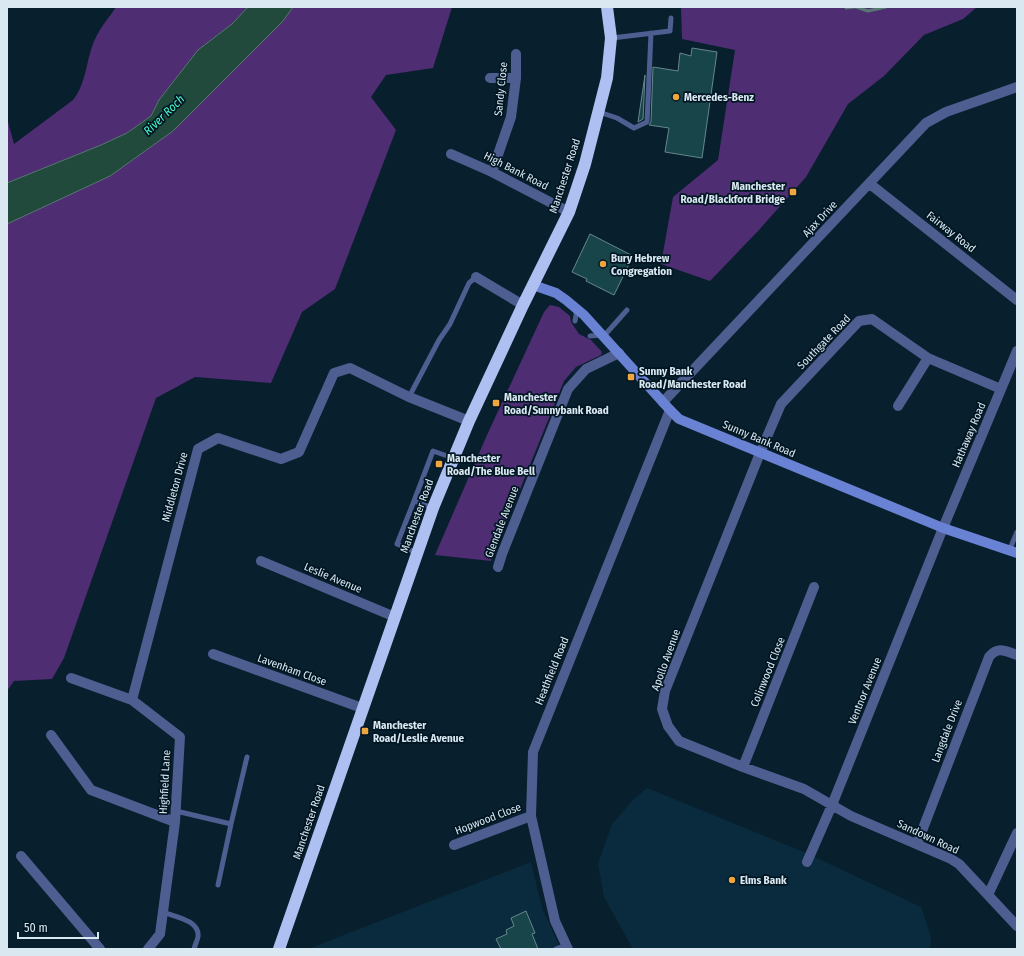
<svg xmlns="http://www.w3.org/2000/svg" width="1024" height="956" viewBox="0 0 1024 956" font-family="'Fira Sans Condensed',sans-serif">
<rect width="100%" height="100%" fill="#081f2d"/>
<path fill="#0a2b3d" d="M647,788L804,852L921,907L931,937L930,949H633L604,897L598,864L612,824L633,800Z
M531,862L542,908L561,949H308Z"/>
<path fill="#4e2d72" d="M116,7H248L232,24L198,50L159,100L151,116L127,133L101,145L7,183V118L14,144L73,100C86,84 86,62 93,44C98,30 108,19 116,7Z
M293,7H452L433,68L386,75L371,97L396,130L335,289L302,312L271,383L195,377L156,398L64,658L52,679L14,681L7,691V224L110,176L173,131L229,70L283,21Z
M681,7H977L963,19L924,35L884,76L848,104L806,177L759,230L710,281L661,264L673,197L718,160L735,50L682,39Z
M550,305L559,307L570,316L571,322L579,334L591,340L602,352L601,355L576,367L564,381L491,561L435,555L487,435L544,312Z"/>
<path fill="#21493c" stroke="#587972" d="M248,7H293L283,21L173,131L110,176L7,224V183L101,145L127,133L151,116L159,100L198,50L232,24Z"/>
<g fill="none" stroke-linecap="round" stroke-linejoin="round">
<path stroke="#587972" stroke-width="3" d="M856,7L868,11L886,7
M846,8L855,7"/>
</g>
<path fill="#17454a" stroke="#65888c" d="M692,48L717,52L702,158L665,152L669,128L649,125L651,122L653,67L678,71L680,53L691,56Z
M645,75L643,119L638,122Z
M590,234L633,256L614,295L586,281L587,279L572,272Z
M526,911L535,933L532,934L538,949H501L496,939L507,934L506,930L514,926L511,918Z"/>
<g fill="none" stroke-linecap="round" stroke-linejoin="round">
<path stroke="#4e5e90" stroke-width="5" d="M612,38L670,31L671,18
M599,112L617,118L634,128L647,122L651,33
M575,321L577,309
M590,336L601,335
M603,337L627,310
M409,397L439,340L450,324L469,283L476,277
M414,501L433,451L453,458
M1009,551L1017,532
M417,553L397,544L414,501L433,508
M176,811L231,824L218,885
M231,824L247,757
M163,912C175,917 200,920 198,937C197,941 195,945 194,949
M556,949L566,945"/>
<path stroke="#4e5e90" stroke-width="10" d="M490,78H516
M451,154L492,172L569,212
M492,172L511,117L516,78V54
M870,184L1017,300
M476,277L523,305
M1001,389L928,358L872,319L859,321L781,404L760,453L665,691L662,709L668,726L679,741L743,767L804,789L851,816L951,859L959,864L1017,926
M663,402L926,123L946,112L1017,87
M898,406L928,358
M261,561L395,617
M498,567L502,554L568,389L586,369L619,353
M213,654L362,708
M71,678L132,700L180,737L175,822L160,934L148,949
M132,700L198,449L218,438L281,459L299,452L334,373L350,368L409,397L469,421
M51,735L91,790L175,822
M743,767L814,587
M917,844L989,657C998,646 1005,651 1017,655
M454,845L531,816
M21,856L100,949
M807,862L832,805L943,528L1017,351
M988,895L1017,833
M568,949L555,921L531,816L533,752L670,410"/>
<path stroke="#6a82d3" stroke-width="10" d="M533,285L556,293L566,300L584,315L670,410L679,419L943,528L1017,553"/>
<path stroke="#aebff1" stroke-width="12" d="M279,949L433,508L469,421L523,305L569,212L585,164L607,78L611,38L607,7"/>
</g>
<g fill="#f0a63e" stroke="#011623" stroke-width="1.5">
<circle cx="676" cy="97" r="4"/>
<rect x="789" y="188" width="8" height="8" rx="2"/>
<circle cx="603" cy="264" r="4"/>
<rect x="627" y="373" width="8" height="8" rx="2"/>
<rect x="492" y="399" width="8" height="8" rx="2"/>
<rect x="435" y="460" width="8" height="8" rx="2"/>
<rect x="361" y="727" width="8" height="8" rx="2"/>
<circle cx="732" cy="880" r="4"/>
</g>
<g text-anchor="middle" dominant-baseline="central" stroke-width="3.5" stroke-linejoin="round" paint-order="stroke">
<g font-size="11" fill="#dae8f1" stroke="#011623">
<text transform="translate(501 89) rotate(-84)">Sandy Close</text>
<text transform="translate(516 171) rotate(27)">High Bank Road</text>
<text transform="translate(565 176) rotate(-72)">Manchester Road</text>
<text transform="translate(820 219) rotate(-47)">Ajax Drive</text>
<text transform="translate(951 232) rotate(38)">Fairway Road</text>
<text transform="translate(824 342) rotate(-46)">Southgate Road</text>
<text transform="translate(969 435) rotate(-67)">Hathaway Road</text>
<text transform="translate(759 439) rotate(23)">Sunny Bank Road</text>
<text transform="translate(175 487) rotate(-75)">Middleton Drive</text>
<text transform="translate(417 516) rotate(-70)">Manchester Road</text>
<text transform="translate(502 522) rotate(-69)">Glendale Avenue</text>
<text transform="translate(333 578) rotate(23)">Leslie Avenue</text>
<text transform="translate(666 660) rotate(-70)">Apollo Avenue</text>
<text transform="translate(292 670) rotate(20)">Lavenham Close</text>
<text transform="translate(552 671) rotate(-68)">Heathfield Road</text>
<text transform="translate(768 672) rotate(-68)">Colinwood Close</text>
<text transform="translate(865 691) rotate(-68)">Ventnor Avenue</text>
<text transform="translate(947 731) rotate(-69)">Langdale Drive</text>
<text transform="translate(165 782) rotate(-87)">Highfield Lane</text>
<text transform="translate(488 819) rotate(-21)">Hopwood Close</text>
<text transform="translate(309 822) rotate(-71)">Manchester Road</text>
<text transform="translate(928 837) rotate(25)">Sandown Road</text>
</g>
<g font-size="11" font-weight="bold" fill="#dae8f1" stroke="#011623" text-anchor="start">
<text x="684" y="97">Mercedes-Benz</text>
<text x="785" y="186" text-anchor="end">Manchester<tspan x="785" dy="13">Road/Blackford Bridge</tspan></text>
<text x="611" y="258">Bury Hebrew<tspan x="611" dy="13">Congregation</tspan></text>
<text x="639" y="371">Sunny Bank<tspan x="639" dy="13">Road/Manchester Road</tspan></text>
<text x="504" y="397">Manchester<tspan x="504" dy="13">Road/Sunnybank Road</tspan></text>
<text x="447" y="458">Manchester<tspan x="447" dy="13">Road/The Blue Bell</tspan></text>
<text x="373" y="725">Manchester<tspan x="373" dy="13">Road/Leslie Avenue</tspan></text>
<text x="740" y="880">Elms Bank</text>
</g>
<g font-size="12" font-style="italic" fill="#4af9cb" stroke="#011623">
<text transform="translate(164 115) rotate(-44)">River Roch</text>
</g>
</g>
<rect width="1024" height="956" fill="none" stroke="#dae8f1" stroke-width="16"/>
<path d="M18 932v6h80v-6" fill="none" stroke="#dae8f1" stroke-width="2"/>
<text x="24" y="932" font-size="12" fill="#dae8f1" stroke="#011623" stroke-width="3" paint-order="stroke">50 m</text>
</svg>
